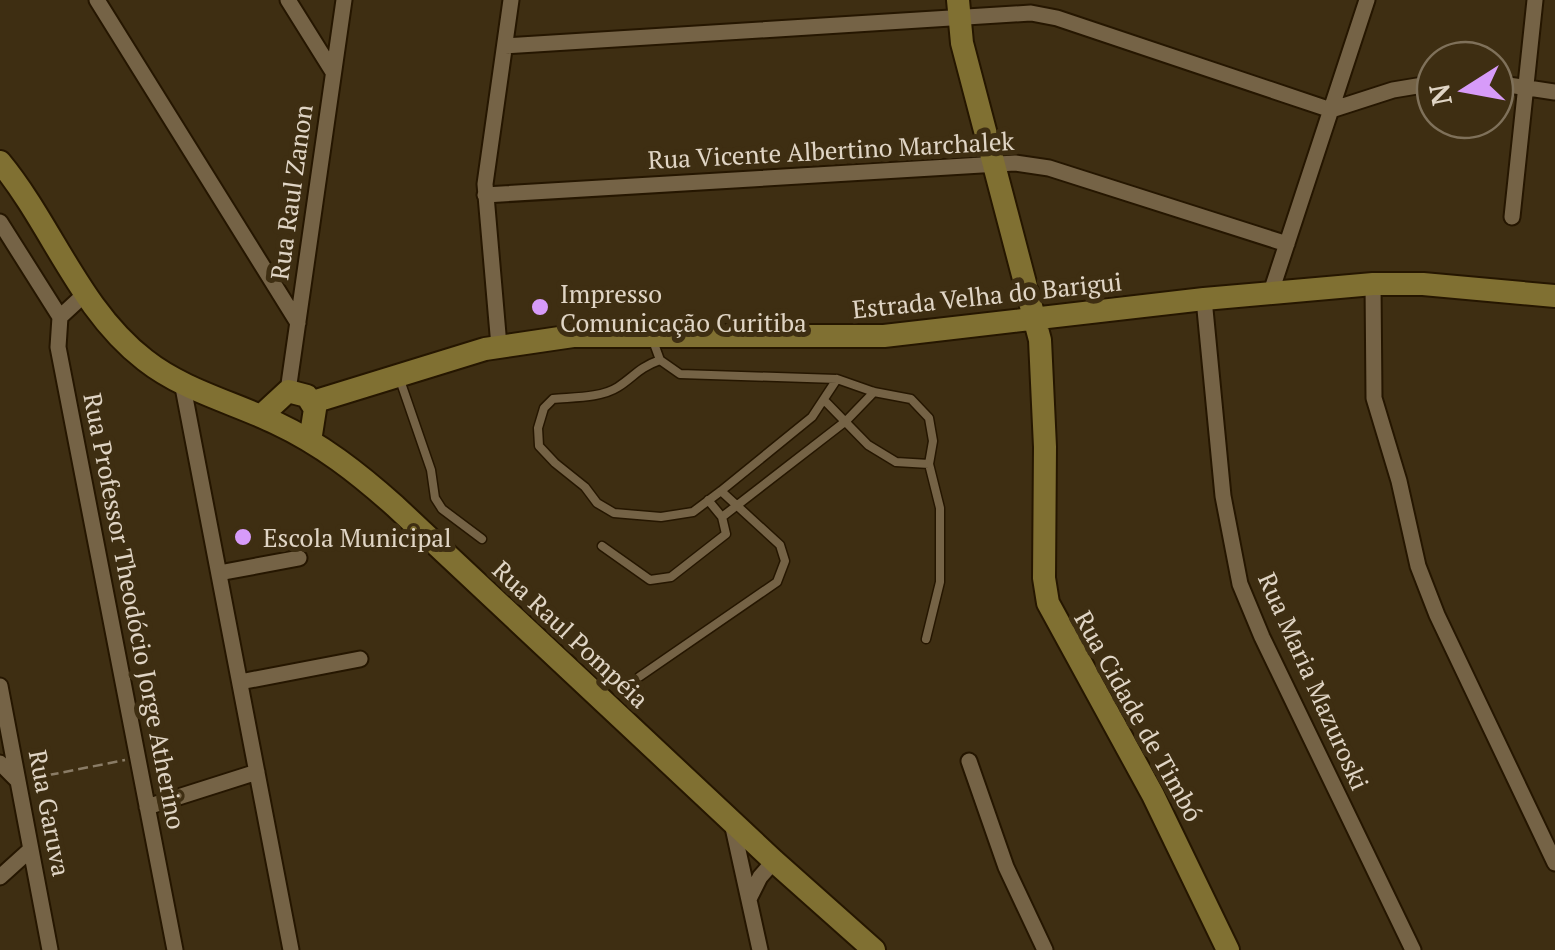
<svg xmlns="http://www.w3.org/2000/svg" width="1555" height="950" viewBox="0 0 1555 950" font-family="'PT Serif',serif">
<rect width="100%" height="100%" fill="#3e2e12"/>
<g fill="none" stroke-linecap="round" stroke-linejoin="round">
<defs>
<path id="lane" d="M652,338L660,360L680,374L837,379L874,392L911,399L929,418L933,441L929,464L940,508V582L926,639
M660,360C638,368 635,376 618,387C601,398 573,397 553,399L544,408L538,428L539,446L555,463L585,487L597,503L614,513L661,517L693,512L721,491L812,417L837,379
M400,380L431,470L435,498L442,509L482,539
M825,401L868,445L896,462L929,464
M722,517L846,421L874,392
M602,546L650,580L671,577L726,534L722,517L708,500
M639,677L777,582L785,561L780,545L721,491"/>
<path id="street" d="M97,0L298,323
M288,0L333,72
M505,46L1031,13L1057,18L1331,110L1393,90L1435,83
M1495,83L1555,92
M485,195L1015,163L1049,168L1287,244
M1512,217L1535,0
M0,222L60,317
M1373,284L1374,398L1399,481L1418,566L1437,615L1555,863
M1271,292L1367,0
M86,293L60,317L58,347L175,950
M1204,299L1223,496L1240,584L1262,637L1413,950
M499,346L485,184L511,0
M182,382L291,950
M288,391L344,0
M219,573L299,558
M240,682L360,659
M0,686L50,950
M969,761L1006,867L1045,950
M0,763L18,781
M147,807L257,772
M732,823L760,950
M0,877L31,849
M750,897L760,877L774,861"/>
<path id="secondary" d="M958,0L962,43L1040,340L1045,447L1044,578L1048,603L1153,795L1228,950
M0,162C52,225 79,309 145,360C183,390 232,402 276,423C321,444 358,473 395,506L774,861L874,950
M313,402L485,349L573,336H884L1204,299L1373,284H1423L1555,296
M261,416L288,391L307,396L315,409L310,441"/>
</defs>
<use href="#lane" stroke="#251600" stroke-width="11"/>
<use href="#street" stroke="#251600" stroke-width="19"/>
<use href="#secondary" stroke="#251600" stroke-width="26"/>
<path stroke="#8a7c66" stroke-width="2.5" stroke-dasharray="10 5" stroke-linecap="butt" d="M34,778L125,760"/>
<use href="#lane" stroke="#756346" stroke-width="8"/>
<use href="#street" stroke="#756346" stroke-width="15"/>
<use href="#secondary" stroke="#807032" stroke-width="22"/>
</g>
<g fill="#d79bf9" stroke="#3e2e12" stroke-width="4">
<circle cx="540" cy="307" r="10"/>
<circle cx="243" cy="537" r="10"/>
</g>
<g text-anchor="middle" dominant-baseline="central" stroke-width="10" stroke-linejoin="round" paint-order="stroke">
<g font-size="25" fill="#e0d5c5" stroke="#3e2e12">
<text transform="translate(831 150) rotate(-3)">Rua Vicente Albertino Marchalek</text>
<text transform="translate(291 192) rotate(-82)">Rua Raul Zanon</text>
<text transform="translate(987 295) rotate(-6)">Estrada Velha do Barigui</text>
<text transform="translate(135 611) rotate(79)">Rua Professor Theodócio Jorge Atherino</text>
<text transform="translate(571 634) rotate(43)">Rua Raul Pompéia</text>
<text transform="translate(1314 681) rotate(66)">Rua Maria Mazuroski</text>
<text transform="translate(1139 716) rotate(61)">Rua Cidade de Timbó</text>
<text transform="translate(50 813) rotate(79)">Rua Garuva</text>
</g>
<g font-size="25" fill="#e0d5c5" stroke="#3e2e12" text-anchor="start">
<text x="560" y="293">Impresso<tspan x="560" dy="29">Comunicação Curitiba</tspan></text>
<text x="263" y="537">Escola Municipal</text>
</g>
</g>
<g transform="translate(1465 90) rotate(259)"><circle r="48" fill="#3e2e12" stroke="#7f715a" stroke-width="2.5"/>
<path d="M0-8L18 38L0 25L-18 38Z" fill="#d79bf9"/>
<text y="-15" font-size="28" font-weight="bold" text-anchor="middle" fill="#e0d5c5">N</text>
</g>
</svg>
